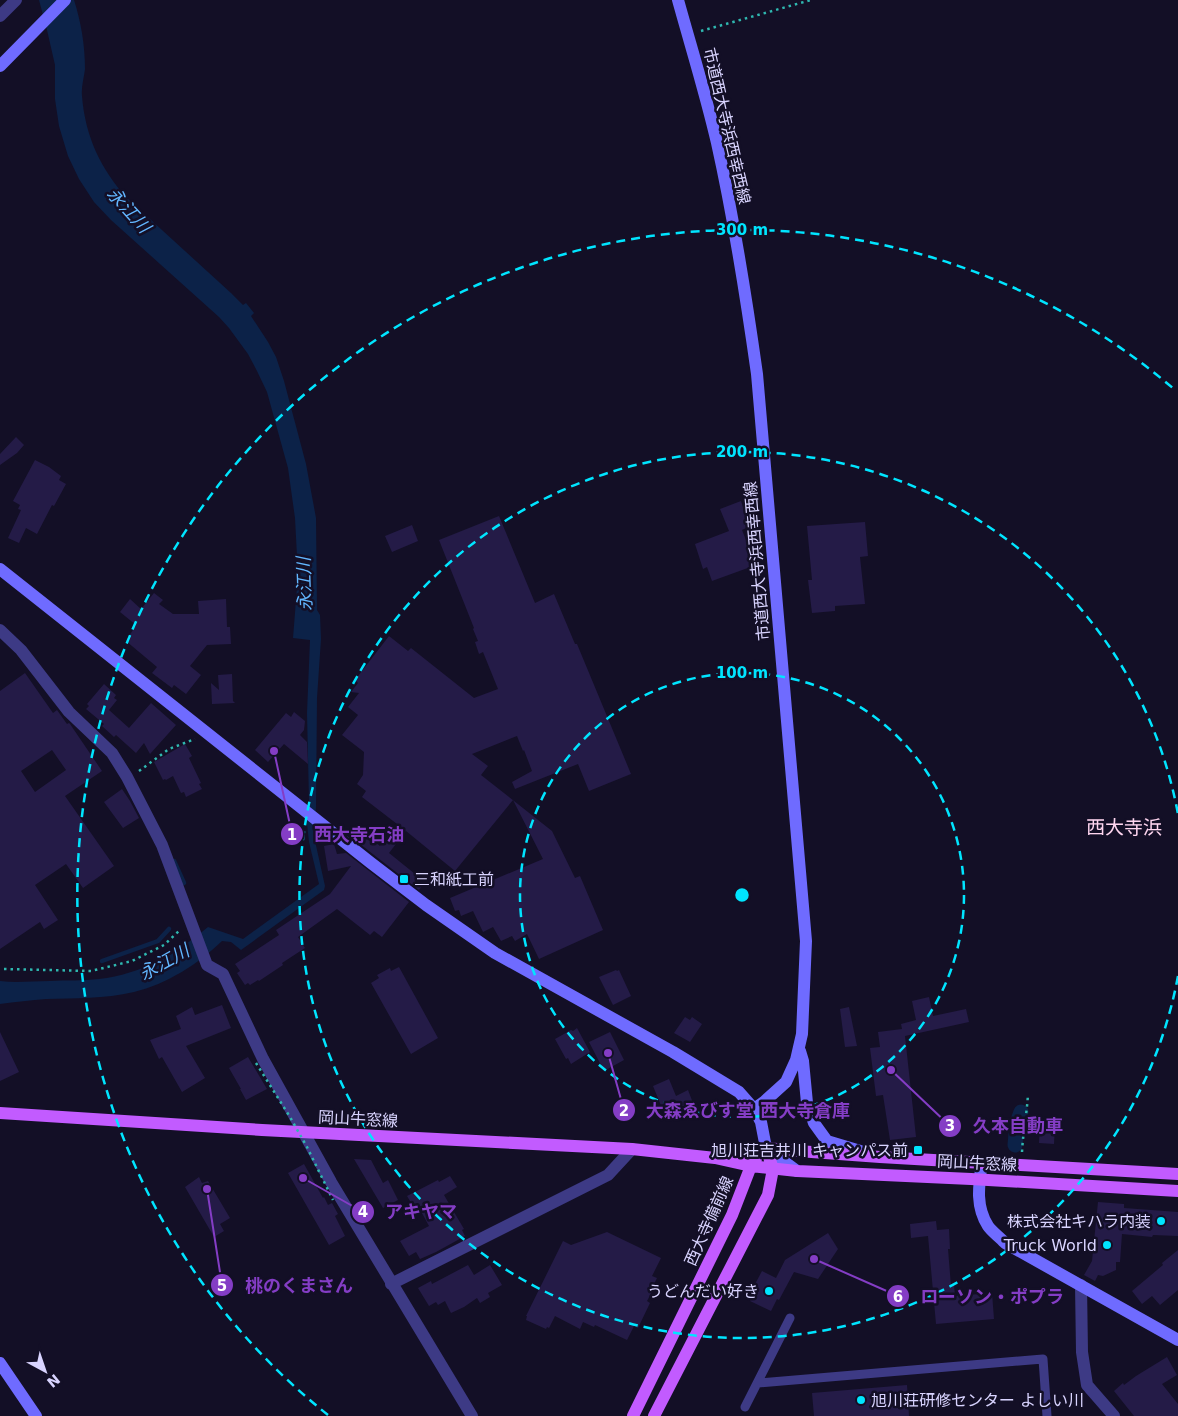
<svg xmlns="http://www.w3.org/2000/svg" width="1178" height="1416" viewBox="0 0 1178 1416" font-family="'DejaVu Sans','Noto Sans JP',sans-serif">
<rect width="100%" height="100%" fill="#130f26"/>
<path fill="#0c2248" d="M39,0H74C81,22 85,45 85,69C84,78 81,87 82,96C85,136 101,170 128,199L231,293L243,305L246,303L254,313L251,316L268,342L276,357L284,381L306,464L316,518L317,610L320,615L321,639L317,698L316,807L314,828L315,841L325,886L324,890L241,950L231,942L222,941C198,964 167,984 134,992C104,999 75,998 46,999C31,1000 15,1002 0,1004V981C16,983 33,981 50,981C66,980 83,981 99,979C142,974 175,954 208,927L243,939L319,884L309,842L307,823L309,801L307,713L310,640L293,638L298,575L295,518L288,468L267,392L257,371L248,354L229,328L219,317L111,220L94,202L79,179L68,156L59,126L55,99V65L47,30Z"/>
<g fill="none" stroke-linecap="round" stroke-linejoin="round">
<path stroke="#0c2248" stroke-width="4.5" d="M174,861L184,883
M102,961L158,941L169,929"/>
<path stroke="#0c2248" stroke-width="15" d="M1015,1145L1017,1123L1021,1112"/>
</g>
<path fill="#241b47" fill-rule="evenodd" d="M16,437L24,445L17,453L0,465V454Z
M35,460L49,467L61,476L59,480L66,484L54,506L52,505L37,534L26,528L19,543L8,538L21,510L18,509L20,505L13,501Z
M741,501L750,526L742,530L756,565L712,581L707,567L703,569L695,544L729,531L720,509Z
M499,516L535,603L554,594L575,644H577L631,774L589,791L578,764L515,789L512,782L532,771L524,750L523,751L517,736L472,754L488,766L481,775L552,831L575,878L580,876L603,930L539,959L527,934L515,941L512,936L501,941L493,927L483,932L473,911L461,916L459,910L455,911L450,898L543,859L513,800L455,871L406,831L389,853L425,882L419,890L360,844L367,836L380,846L397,824L362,797L366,791L357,784L363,775L364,752L342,735L358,715L348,707L359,693L351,692L358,683L355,680L389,636L408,651L411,648L474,698L498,689L483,652L479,654L475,642L478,641L473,629L474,628L439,540Z
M865,522L868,556L860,557L865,604L835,606V611L812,613L808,580H812L807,526Z
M412,525L418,541L392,552L385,536Z
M154,593L163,600L159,604L173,614H199L198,601L226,599L227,627H230L231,644L207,645L190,666L201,675L186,694L174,685L172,688L152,673L157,667L126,641L136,625L120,612L130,599L141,609Z
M25,673L53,713L57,710L67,724L69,723L70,724L102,771L65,796L114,866L83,888L66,864L35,885L58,920L44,929L40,922L0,949V691ZM52,750L66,770L35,792L21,771Z
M232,674L233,701L235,703L212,704L211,683L219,690L218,675Z
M104,684L116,695L114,698L117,700L109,710L129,728L151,703L176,725L150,754L144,743L136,753L116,735L114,737L102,726L104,724L86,709L89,706L87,704Z
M294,712L305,721L304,730L300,735L307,742L308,764L284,744L268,762L255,750L286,713L291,717Z
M185,744L192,756L189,758L201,783L199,784L202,789L186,797L184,792L181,793L173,776L166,780L165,779L163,780L154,762Z
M122,789L130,801L139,818L123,828L104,802Z
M334,844L337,854L346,853L409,902L382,937L374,931L370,935L337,909L298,937L305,948L282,963L283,965L259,981L258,980L250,985L248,983L245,985L237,973L240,971L235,964L279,935L276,930L330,894L351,866L328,871L324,846Z
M399,967L438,1038L411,1054L371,983L379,978L377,975L390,968L391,971Z
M616,970L617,971L619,970L631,996L613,1005L599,977Z
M929,997L933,1016L966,1009L969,1022L905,1036L916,1137L890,1140L883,1095L876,1096L870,1048L880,1047L878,1032L902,1029L901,1024L916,1020L912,1001Z
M222,1005L231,1028L186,1046L205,1078L182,1092L162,1057L159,1059L150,1040L181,1029L176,1016L192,1007L195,1015Z
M849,1007L857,1046L845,1047L840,1009Z
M685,1017L690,1020L692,1017L702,1024L690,1042L674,1033Z
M577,1028L590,1052L571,1064L568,1058L566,1059L555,1039L571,1030L573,1031Z
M0,1032L19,1072L0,1081Z
M610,1032L624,1060L604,1071L589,1042Z
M248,1057L267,1089L246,1100L240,1089H241L229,1068Z
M669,1079L676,1096L688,1090L693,1103L664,1113L653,1086Z
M1040,1122L1055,1123L1054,1144L1039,1143Z
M354,1159L371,1160L383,1183L388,1180L398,1200L383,1208Z
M304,1164L323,1198L324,1197L328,1205L332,1203L338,1214L335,1216L345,1236L329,1245L288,1173Z
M450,1176L457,1187L444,1195L464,1229L462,1230L465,1236L436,1252L420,1259L416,1252L409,1256L400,1241L429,1226L417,1204L413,1206L407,1196L438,1180L439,1182Z
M199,1177L202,1183L208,1181L230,1218L220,1224L224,1231L214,1237L185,1187Z
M1098,1202L1124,1204V1208L1178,1212V1236L1153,1235L1152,1237L1122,1234L1120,1262H1116V1270L1103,1276L1098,1275L1095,1281L1084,1275L1092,1261Z
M936,1221L937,1230L949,1229L950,1249H948L951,1286L954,1285L955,1296L992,1293L994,1319L936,1324L928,1236L911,1238L910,1224Z
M607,1232L661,1258L652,1276L657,1278L653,1286H655L647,1301L650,1303L638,1328L634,1326L627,1340L595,1325L594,1327L583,1322L580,1329L555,1316L549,1328L547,1327L546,1329L526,1320L527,1316H526L563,1241L571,1245Z
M828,1233L838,1249L818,1279L794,1272L779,1300L777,1299L771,1311L750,1301L757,1288L754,1286L762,1271L776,1278L785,1260Z
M1178,1250V1290L1160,1305L1152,1296L1142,1304L1132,1291L1163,1265L1162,1263Z
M468,1265L474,1275L490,1265L502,1285L488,1293L490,1297L480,1303L477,1298L464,1307L451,1313L445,1301L438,1305L436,1302L429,1306L418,1288L431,1281L432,1284Z
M1167,1357L1177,1375L1162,1384L1178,1404V1416H1134L1114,1391L1123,1383L1124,1385L1136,1376Z
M907,1385L909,1416H814L812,1393Z"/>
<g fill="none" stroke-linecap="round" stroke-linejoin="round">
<path stroke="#2fb8b0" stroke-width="2.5" stroke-dasharray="2.5 4" stroke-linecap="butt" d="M701,31L811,0
M139,771L169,749L195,739
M4,969L91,971L132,961L164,945L180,930
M1022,1152C1023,1132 1027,1113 1028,1094"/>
<path stroke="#3d3a85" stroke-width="9" d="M758,1383L1043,1359L1047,1416
M745,1407L790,1318"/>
<path stroke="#3d3a85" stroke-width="12" d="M0,16L16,0
M0,630L21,650L69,712L112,753L127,777L162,845L207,965L223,974L263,1059L331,1182L472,1416
M391,1284L608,1175L632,1149
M1081,1285L1082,1352L1087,1385L1114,1416"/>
<path stroke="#6f6bff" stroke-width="12" d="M678,0C691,47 706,95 717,143C734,219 746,296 757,374L806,941L802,1034L796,1060L786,1082L765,1101L754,1109
M0,66L65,0
M0,569L371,863L426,905L495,953L673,1052L739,1092L754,1109L761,1122L766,1148L797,1171
M800,1051L803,1061L807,1103L814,1123L827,1141L867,1153
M982,1162C979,1184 975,1206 988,1226C992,1232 1000,1237 1005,1243L1178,1340
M0,1363L36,1416"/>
<path stroke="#c25bff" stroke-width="12" d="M0,1113L262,1130L632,1149L715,1158L751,1166L797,1171L971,1179L1178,1191
M720,1157L766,1148L798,1151L880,1157L1178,1174
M633,1416L732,1215L751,1166L756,1159
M654,1416L768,1195L773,1169L766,1148"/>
<path stroke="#2fb8b0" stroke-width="2.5" stroke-dasharray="2.5 4" stroke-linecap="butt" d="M256,1063L290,1117L307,1147L333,1200"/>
</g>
<g fill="none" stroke="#00e5ff" stroke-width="2.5" stroke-dasharray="9 6">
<circle cx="742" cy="895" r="222"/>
<path d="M1178 976A443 443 0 1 1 1178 814"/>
<path d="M328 1415A665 665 0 1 1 1174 389"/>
</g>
<g fill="#00e5ff" stroke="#130f26" stroke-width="2">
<rect x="399" y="874" width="10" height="10" rx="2.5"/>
<rect x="913" y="1145" width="10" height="10" rx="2.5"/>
<circle cx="1161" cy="1221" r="5"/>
<circle cx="1107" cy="1245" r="5"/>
<circle cx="769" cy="1291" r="5"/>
<circle cx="861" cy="1400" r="5"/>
</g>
<g text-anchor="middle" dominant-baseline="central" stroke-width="5" stroke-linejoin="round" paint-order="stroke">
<g font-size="16" fill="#d9d4ff" stroke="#130f26">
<text transform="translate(727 126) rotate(77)">市道西大寺浜西幸西線</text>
<text transform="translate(757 561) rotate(-95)">市道西大寺浜西幸西線</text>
<text transform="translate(358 1119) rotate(3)">岡山牛窓線</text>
<text transform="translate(977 1163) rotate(3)">岡山牛窓線</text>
<text transform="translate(709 1221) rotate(-66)">西大寺備前線</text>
</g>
<g font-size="16" fill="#d9d4ff" stroke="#130f26" text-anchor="end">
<text x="414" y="879" text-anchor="start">三和紙工前</text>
<text x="908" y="1150">旭川荘吉井川 キャンパス前</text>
<text x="1151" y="1221">株式会社キハラ内装</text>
<text x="1097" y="1245">Truck World</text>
<text x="759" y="1291">うどんだい好き</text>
<text x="871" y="1400" text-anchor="start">旭川荘研修センター よしい川</text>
</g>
<g font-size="18" font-style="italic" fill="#62b6ff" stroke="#130f26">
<text transform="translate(129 210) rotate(48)">永江川</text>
<text transform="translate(304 584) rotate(-92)">永江川</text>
<text transform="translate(164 962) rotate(-29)">永江川</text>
</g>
<g font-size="19" fill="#ffd6f0" stroke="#130f26">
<text x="1124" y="827">西大寺浜</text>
</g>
</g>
<circle cx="742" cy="895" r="8" fill="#00e5ff" stroke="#130f26" stroke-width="2.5"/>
<g font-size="15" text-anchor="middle" font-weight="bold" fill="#00e5ff" stroke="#130f26" stroke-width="5" stroke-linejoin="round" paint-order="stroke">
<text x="742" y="235">300 m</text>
<text x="742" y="457">200 m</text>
<text x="742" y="678">100 m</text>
</g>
<path fill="none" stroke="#843dc5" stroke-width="2" d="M274 751L292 834M608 1053L624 1110M891 1070L950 1126M303 1178L363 1212M207 1189L222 1285M814 1259L898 1296"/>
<g fill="#843dc5" stroke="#130f26" stroke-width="2">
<circle cx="274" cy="751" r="5"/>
<circle cx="608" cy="1053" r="5"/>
<circle cx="891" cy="1070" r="5"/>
<circle cx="303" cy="1178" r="5"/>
<circle cx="207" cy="1189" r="5"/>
<circle cx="814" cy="1259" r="5"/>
<circle cx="292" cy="834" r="12"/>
<circle cx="624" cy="1110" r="12"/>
<circle cx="950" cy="1126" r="12"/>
<circle cx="363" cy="1212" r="12"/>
<circle cx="222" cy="1285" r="12"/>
<circle cx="898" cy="1296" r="12"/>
</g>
<g font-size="15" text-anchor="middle" font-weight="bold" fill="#fff">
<text x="292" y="840">1</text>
<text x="624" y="1116">2</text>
<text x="950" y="1131">3</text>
<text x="363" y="1217">4</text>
<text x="222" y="1291">5</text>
<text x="898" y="1302">6</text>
</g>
<g font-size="18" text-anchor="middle" font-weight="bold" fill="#843dc5" stroke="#130f26" stroke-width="5" stroke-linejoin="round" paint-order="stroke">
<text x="359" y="841">西大寺石油</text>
<text x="748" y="1117">大森ゑびす堂 西大寺倉庫</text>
<text x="1018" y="1132">久本自動車</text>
<text x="421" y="1218">アキヤマ</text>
<text x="299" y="1292">桃のくまさん</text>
<text x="992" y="1303">ローソン・ポプラ</text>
</g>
<g transform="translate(45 1371) rotate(140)" stroke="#130f26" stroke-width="4" paint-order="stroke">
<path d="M0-4L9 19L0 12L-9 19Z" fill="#d9d4ff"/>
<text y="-8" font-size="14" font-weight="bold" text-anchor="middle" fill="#d9d4ff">N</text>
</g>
</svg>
